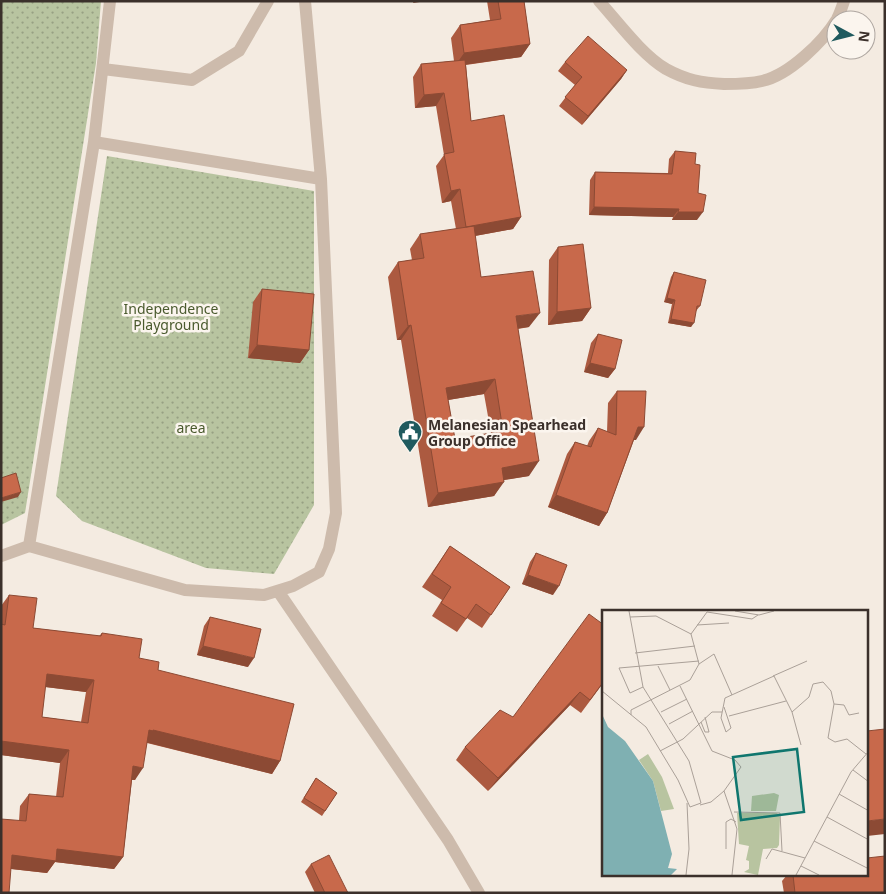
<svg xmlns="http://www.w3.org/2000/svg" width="886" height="894" viewBox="0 0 886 894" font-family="'Noto Sans',sans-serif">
<defs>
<pattern id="park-dots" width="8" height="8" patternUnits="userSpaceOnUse" patternTransform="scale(1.25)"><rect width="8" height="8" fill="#b8c4a0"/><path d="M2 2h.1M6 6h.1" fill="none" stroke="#97a083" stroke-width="1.8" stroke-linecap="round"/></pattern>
</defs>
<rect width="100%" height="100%" fill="#f4ebe1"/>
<path fill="url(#park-dots)" d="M1,1H101L96,63L25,513L1,525Z
M107,156L314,191V505L274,574L206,568L82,521L56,496Z"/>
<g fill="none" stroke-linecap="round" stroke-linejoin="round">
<path stroke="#cdbbac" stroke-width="12" d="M599,1C618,22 642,55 666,69C686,80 702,83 724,84C736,84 750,84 762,81C789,75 823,42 837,19C840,13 842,7 844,1
M103,69L192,80L239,51L268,1
M94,142L321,179
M29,546L185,590L264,595L293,586L319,572L329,549L336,513L321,179L305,1
M1,556L29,546L94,142L110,1
M278,591L448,840L479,893"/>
</g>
<path fill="#ac5a40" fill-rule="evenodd" d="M487,1H524L530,44L521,57L466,65L471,121L521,217L513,229L475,236L481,277L529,327L518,329L529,476L504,480L494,496L428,507L401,340H397L388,277L398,262L412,260L410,249L420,234L456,229L451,201L442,203L436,166L444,155L436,106L415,108L413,77L421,64L454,61L451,38L460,25L490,20ZM484,394L491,433L455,439L448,400Z
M565,62L627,70L621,79L582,125L559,106L575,85L558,71Z
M675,151L695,164L698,193L697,220H672L673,217L589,215L590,180L595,172L668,173L669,159Z
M558,247L591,308L582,321L548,325L549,260Z
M674,272L700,306L696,311L691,327L668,323L672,304L664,302L671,277Z
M262,289L309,350L300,363L248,358L253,302Z
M598,334L615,369L608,378L584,372L591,343Z
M617,391L636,440H634L607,513L599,526L548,507L567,454L575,442L587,446L589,441L598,428L607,432L608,403Z
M450,546L510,587L482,628L467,618L457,632L432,616L442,600L422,587Z
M536,553L553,595L522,584L530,562Z
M9,595L33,628L99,636L102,633L139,658L158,670L280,761L272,774L147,743L135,780H132L123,857L114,869L55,862L47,873L11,869L1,893L19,821L20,806L29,794L56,797L60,763L1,755V606ZM45,687L86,692L81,722L42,717Z
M210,617L248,667L197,655L204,626Z
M604,625V682L581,713L570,705L488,791L456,760L465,747L513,717Z
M316,778L337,793L322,816L301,802Z
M311,864L348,893H315L305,872Z
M787,875H867L885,893H784L782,881Z"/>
<path fill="#8c4a34" d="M414,1H426L413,3Z
M530,44L521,57L455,66L464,53Z
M627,70L621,79L582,125L588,116Z
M444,93L436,106L415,108L424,95Z
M460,189L451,201L442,203L451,191Z
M594,207L679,209L673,217L589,215Z
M678,212H703L697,220H672Z
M521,217L513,229L458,239L466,227Z
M667,298L675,300L672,304L664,302Z
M591,308L582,321L548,325L557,312Z
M540,313L529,327L505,330L516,316Z
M671,319L694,323L691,327L668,323Z
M411,325L401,340H397L408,326Z
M257,345L309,350L300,363L248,358Z
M590,363L615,369L608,378L584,372Z
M495,379L484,394L436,402L446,388Z
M638,427H644L636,440H630Z
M539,461L529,476L492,482L502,468Z
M504,482L494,496L428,507L438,493Z
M21,492L18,497L1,502V498Z
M556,495L607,513L599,526L548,507Z
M528,575L559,586L553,595L522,584Z
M203,646L254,658L248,667L197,655Z
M47,674L94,680L86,692L38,686Z
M580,692L570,705L488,791L498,778Z
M149,730H153L280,761L272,774L145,742Z
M1,741L69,750L60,763L1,755Z
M133,766L143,768L135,780L125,779Z
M885,819V834L867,836V821Z
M57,849L123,857L114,869L55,862L47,873L3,868L12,855Z"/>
<path fill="#c8694b" stroke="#8c4a34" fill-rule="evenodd" d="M498,1H524L530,44L464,53L460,25L501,19Z
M588,36L627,70L588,116L565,97L582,77L565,62Z
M465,60L471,121L504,115L521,217L466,227L460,189L451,191L444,154L454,152L444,93L424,95L421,64Z
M675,151L696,153L695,164L700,165L698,193L706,195L703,212H678L679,209L594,207L595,172L672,174Z
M474,226L481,277L533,271L540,313L516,316L539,461L502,468L504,482L438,493L411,325L408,326L398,262L424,258L420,234ZM495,379L503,431L455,439L446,388Z
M583,244L591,308L557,312L558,247Z
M674,272L706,280L700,306H697L694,323L671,319L675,300L667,298Z
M262,289L314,294L309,350L257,345Z
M598,334L622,340L615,369L590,363Z
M617,391H646L644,427H638L607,513L556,495L575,442L591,447L598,428L616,435Z
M16,473L21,492L1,498V478Z
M450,546L510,587L491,615L476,604L466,619L441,603L451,587L432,574Z
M536,553L567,565L559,586L528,575Z
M9,595L37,598L33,628L101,636L102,633L142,639L139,658L159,662L158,670L294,704L280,761L153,730V731L149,730L143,768L133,766L123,857L57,849L56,861L12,855L9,893H1V819L26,821L29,794L63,797L69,750L1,741V624L5,625ZM47,674L94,680L88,723L42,717Z
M589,614L604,625V681L590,700L580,692L498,778L465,747L500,710L513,717Z
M210,617L261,629L254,658L203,646Z
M885,729V819L867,821V731Z
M316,778L337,793L325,811L304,798Z
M329,855L348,893H325L311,864Z
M885,856V893H795L793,875H867V858Z"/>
<defs>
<symbol id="civic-pin" viewBox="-11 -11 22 30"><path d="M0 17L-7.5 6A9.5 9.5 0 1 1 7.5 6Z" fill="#1f5a5e" stroke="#fbf5ee"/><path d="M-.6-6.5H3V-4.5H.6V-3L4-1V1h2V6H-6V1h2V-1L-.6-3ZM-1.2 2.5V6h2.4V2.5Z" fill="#fff"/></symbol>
</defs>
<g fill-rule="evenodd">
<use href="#civic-pin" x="396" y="418" width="28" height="38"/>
</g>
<g text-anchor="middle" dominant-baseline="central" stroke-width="5" stroke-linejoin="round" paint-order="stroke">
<g font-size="14" fill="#4a5a2e" stroke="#fbf5ee">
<text x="171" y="308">Independence<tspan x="171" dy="16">Playground</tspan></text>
<text x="191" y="427">area</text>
</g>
<g font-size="14" font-weight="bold" fill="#3b302b" stroke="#fbf5ee" text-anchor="start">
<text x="428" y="424">Melanesian Spearhead<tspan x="428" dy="16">Group Office</tspan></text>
</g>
</g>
<g transform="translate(602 610)">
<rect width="266" height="266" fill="#f4ebe1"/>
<path d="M46,144L60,167L72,199L59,201L51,171L37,150ZM172,183L177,185L174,201H149L150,186ZM135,203H175L178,207L177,235L175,238L161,239L156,265L142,262L147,259V251L144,250L147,236L137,234Z" fill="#b8c4a0"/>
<path d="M0,104L6,117L23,131L51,171L70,244L66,258L75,259L69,265H0Z" fill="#7fb0b2"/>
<path fill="none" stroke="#aaa098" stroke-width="1" d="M27,1L41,77L87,151L99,193L88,197M133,1L157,5L172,1M28,7L54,6L89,24L97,54L88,70L29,100V105M95,15L127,13M89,24L105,2L150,9L156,5M33,43L93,36M97,54L112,44L130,85M56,56L68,80M171,66L205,51M78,76L110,141L133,150L139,157L122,181L109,192L98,195M41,77L28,83L17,58L97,51M0,81L44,117L76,170L88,197M232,94L242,95L247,105L257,103M122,97L129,118L124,122L119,108L123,88L172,66L190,102L207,87L211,74L221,72L229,81L232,94L226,128L233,132L245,129L264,144M59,102L85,89M190,102L199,135M127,106L184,91M99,112L103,122H107L103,107M67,114L91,101M58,141L81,129L110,102H120M251,160L267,172M122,181L135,219L130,265M237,184L267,201M132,202L178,203L180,241M225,207L267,230M212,231L267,259M124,239V212L129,209L134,212M164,249L170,239L203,248M199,256L217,265M84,265L87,239L85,193M194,265L249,162L267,141"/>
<path fill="#0f766e" fill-opacity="0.15" stroke="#0f766e" stroke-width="2.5" d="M195,139L202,202L139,210L131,147Z"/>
<rect width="266" height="266" fill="none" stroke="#3b302b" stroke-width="2.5"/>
</g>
<rect width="886" height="894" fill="none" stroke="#3b302b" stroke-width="5"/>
<g transform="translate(851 35) rotate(97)"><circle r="24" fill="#fbf5ee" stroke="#aea6a0"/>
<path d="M0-4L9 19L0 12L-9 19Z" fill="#1f5a5e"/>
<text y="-8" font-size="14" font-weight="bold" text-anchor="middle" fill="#3b302b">N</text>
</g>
</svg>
